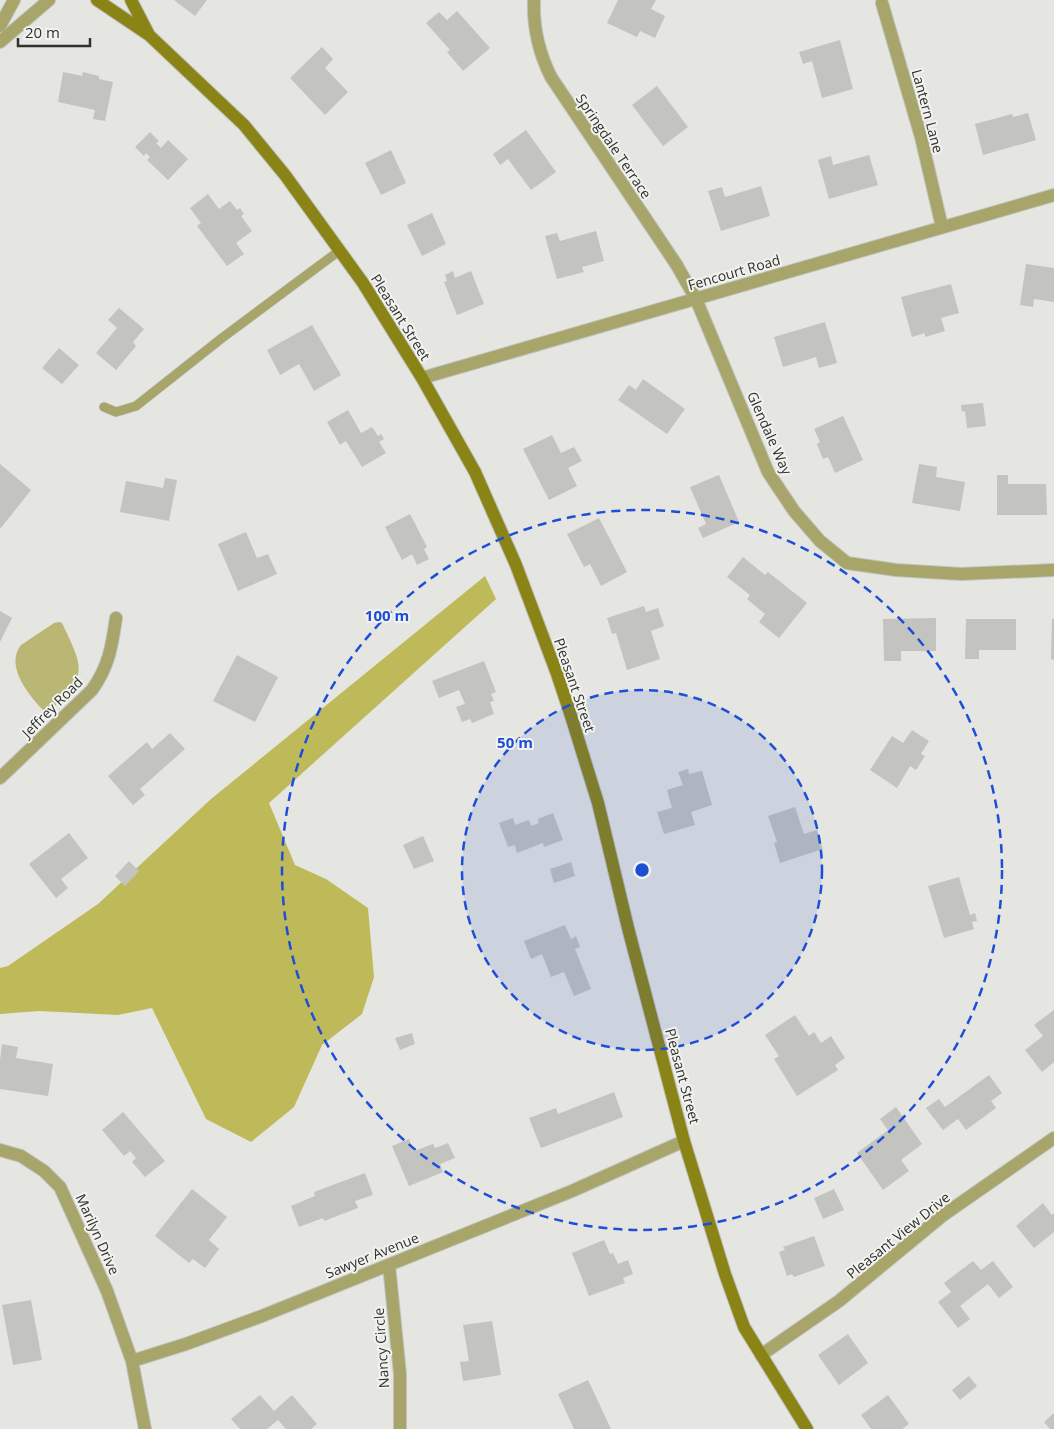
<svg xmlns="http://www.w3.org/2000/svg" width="1054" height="1429" viewBox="0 0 1054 1429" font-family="'Open Sans',sans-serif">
<rect width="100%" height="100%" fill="#e5e5e1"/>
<path fill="#bab775" d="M59,622L62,623C84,669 89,677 48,712H45C30,697 4,666 21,645L54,623Z"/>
<path fill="#beba5a" d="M485,576L496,599L269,803L295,865L326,879L368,908L374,977L362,1014L322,1045L294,1107L251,1142L206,1119L152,1008L118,1015L39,1011L0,1014V968L8,966L98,904L211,799Z"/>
<path fill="#c3c3bf" d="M174,0H207L195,16Z
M618,0H656L651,9L665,16L655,38L640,31L637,37L607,23Z
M457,11L490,48L463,71L447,52L450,50L426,23L439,12L447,20Z
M840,40L853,89L822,98L812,61L803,64L799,52Z
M322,47L333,59L325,68L348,92L325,115L290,78Z
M63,72L82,76L83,72L99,76V79L113,82L105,121L93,119L95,110L58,102Z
M657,86L688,127L663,146L632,105Z
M1028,113L1036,140L983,155L975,124L1012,114L1013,117Z
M526,130L556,172L531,190L508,159L500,165L493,154Z
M150,132L159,141L156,143L161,148L168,140L188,159L168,180L147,160L150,157L146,153L144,156L135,147Z
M391,150L406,183L381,195L365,163Z
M869,155L878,185L829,199L818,160L831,156L833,165Z
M761,186L770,216L721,231L708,191L722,187L725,197Z
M208,194L219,209L230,201L237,210L240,208L244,214L241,216L252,231L236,243L244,254L227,266L197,226L201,223L190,208Z
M432,213L446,244L422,256L407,225Z
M596,231L604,261L582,267L584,272L557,279L545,236L557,233L560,241Z
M1026,264L1054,268V302L1034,299L1033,307L1020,305Z
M453,271L455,278L471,271L484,304L457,315L444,282L447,281L445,275Z
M951,284L959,313L941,318L945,331L925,337V333L912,337L901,297Z
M119,308L144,329L133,342L136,346L116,370L96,353L117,328L108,320Z
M825,322L837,363L819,368L816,357L783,367L774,337Z
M312,325L341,375L314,391L299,364L280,375L267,350Z
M59,348L79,365L62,384L42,368Z
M643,379L685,409L667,434L618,400L629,385L636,390Z
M983,403L986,426L967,428L965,411L962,412L961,405Z
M348,410L361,433L372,427L378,436L381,434L384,439L379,442L386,453L362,467L346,441L340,445L327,422Z
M843,416L863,460L835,473L828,457L823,459L817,444L820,442L814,429Z
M552,435L561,453L574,447L582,461L568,468L577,486L549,500L523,449Z
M0,464L31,490L0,529Z
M919,464L937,467L936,477L965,482L960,511L912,503Z
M719,475L739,522L703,538L698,528L706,524L690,487Z
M997,475H1008V484H1046L1047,515H997Z
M165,478L177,480L169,521L120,512L126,481L163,488Z
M410,514L427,547L424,549L429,559L417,565L412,554L402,560L385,527Z
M599,518L627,572L601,586L590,564L584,567L567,534Z
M246,532L257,558L268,554L277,574L238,591L218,544Z
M743,557L765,575L768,572L807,603L779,638L759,622L765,614L747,599L750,595L727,577Z
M644,606L646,612L658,608L664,626L651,631L660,659L627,670L616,633L612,634L607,618Z
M0,611L12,618L0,642Z
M936,618V651H901V661H884L883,619Z
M966,619H1016V650H979V659H965Z
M1052,619H1054V660L1051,659Z
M237,655L278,677L255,722L213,701Z
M484,661L496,692L491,694L494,701L490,702L494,714L472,723L470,719L462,722L456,707L465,704L459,690L439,698L432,681Z
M912,730L929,741L921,754L925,756L916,770L910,766L897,788L870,770L892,736L903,743Z
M170,733L185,749L140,789L145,795L133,805L108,776L147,742L152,749Z
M688,769L689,774L702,771L712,805L691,812L695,825L664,834L657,812L672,808L667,790L683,785L678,772Z
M795,807L804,834L817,830L823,849L780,863L774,843L777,842L768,816Z
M553,813L563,840L544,847L543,843L517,853L515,845L508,847L499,823L513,818L515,825L529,820L531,826L539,823L538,819Z
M69,833L88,858L61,879L68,888L56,898L29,864Z
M423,836L434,861L414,869L403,845Z
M129,861L139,871L125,886L115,876Z
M571,862L575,876L554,883L550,869Z
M959,877L970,915L975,913L977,921L972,922L974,929L944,938L928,886Z
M565,925L571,939L576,936L580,947L575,949L591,989L574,996L564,972L551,977L542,954L531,959L524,941Z
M1054,1010V1062L1042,1072L1025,1050L1043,1036L1034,1025Z
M795,1015L809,1036L814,1032L821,1043L831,1036L845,1058L835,1065L838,1070L797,1096L774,1059L779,1056L765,1035Z
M412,1033L415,1044L400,1050L395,1038Z
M2,1044L18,1047L16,1058L53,1064L48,1096L0,1089V1060Z
M989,1075L1002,1093L991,1101L996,1108L966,1130L958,1119L943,1130L926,1108L939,1099L945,1107Z
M614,1092L623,1117L541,1148L529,1118L556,1108L558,1114Z
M896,1107L922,1144L901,1160L909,1171L883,1190L857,1153L888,1130L880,1119Z
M123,1112L165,1161L145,1177L132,1162L136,1158L130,1151L124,1156L102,1130Z
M409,1139L414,1151L433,1144L435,1148L448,1143L455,1158L440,1164L443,1172L409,1186L392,1146Z
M365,1173L373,1195L355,1201L358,1208L324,1221L323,1218L299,1227L291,1206L315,1196L314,1192Z
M192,1189L227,1217L209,1240L219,1249L205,1268L193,1259L189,1263L155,1236Z
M834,1189L844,1210L823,1219L814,1198Z
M1043,1203L1052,1215L1054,1213V1232L1034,1248L1016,1226Z
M814,1236L825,1266L794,1277L792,1274L787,1276L779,1252L785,1250L783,1247Z
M604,1240L610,1254L613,1253L618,1264L628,1260L633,1274L623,1278L625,1283L589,1296L572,1253Z
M973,1261L981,1270L993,1261L1013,1287L999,1298L988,1284L960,1306L970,1319L958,1328L938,1302L951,1292L944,1283Z
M31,1300L42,1360L13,1365L2,1305Z
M492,1321L501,1375L463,1381L460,1362L469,1361L463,1325Z
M848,1334L868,1363L839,1385L818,1355Z
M969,1376L977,1386L960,1400L952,1390Z
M588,1380L611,1429H574L558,1394Z
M260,1395L274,1411L292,1395L317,1424L311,1429H286L278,1420L267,1429H240L231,1419Z
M888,1395L909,1424L902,1429H871L861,1415Z
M1054,1413V1429H1050L1044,1422Z"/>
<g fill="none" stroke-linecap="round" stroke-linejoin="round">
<defs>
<path id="service" d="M104,407L116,412L136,406L222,338L339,251"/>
<path id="minor" d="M534,0C533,27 539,53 551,77L676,264L696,299L768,472L794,511L820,541L847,563L896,570L961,574L1054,570
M882,3L921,137L942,227
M0,26L14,0
M0,42L49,0
M422,378L1054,195
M0,778L92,690C109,666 112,646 116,618
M0,1150L21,1156L44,1171L60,1187L107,1291L132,1361
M389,1265L400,1374V1429
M761,1355L839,1301L942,1216L1054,1138
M145,1429L132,1361L186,1344L262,1316L572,1191L684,1141"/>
<path id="secondary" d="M97,0L149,35L244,125L285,175L363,283L422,378L475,472L516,565L557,674L571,716L598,803L628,928L684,1141L725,1274L744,1327L807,1429
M131,0L148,33"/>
</defs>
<use href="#service" stroke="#c1c1bd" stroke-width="10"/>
<use href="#minor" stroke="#c1c1bd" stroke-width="14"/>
<use href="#secondary" stroke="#c1c1bd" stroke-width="14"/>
<use href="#service" stroke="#a7a569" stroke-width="9"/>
<use href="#minor" stroke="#a7a569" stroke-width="12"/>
<use href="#secondary" stroke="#8a8416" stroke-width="12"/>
</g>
<circle cx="642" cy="870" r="180" fill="#1d4ed8" fill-opacity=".12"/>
<g fill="none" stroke="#1d4ed8" stroke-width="2.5" stroke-dasharray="9 6">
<circle cx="642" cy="870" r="180"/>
<circle cx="642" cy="870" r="360"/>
</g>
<g text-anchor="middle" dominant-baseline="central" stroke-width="4" stroke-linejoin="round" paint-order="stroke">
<g font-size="14" fill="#31312f" stroke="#f2f2ef">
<text transform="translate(928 111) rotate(75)">Lantern Lane</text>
<text transform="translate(614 146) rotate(56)">Springdale Terrace</text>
<text transform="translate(734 272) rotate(-16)">Fencourt Road</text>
<text transform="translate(401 317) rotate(58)">Pleasant Street</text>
<text transform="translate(770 433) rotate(66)">Glendale Way</text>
<text transform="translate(575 685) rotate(71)">Pleasant Street</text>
<text transform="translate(52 707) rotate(-45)">Jeffrey Road</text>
<text transform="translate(683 1076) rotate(75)">Pleasant Street</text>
<text transform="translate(98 1234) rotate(66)">Marilyn Drive</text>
<text transform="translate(898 1235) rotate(-39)">Pleasant View Drive</text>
<text transform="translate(372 1255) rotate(-22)">Sawyer Avenue</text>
<text transform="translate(381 1348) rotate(-94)">Nancy Circle</text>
</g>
</g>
<circle cx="642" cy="870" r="8" fill="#1d4ed8" stroke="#f2f2ef" stroke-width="2.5"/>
<g font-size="15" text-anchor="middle" font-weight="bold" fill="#1d4ed8" stroke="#f2f2ef" stroke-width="4" stroke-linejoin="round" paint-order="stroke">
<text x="387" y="621">100 m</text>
<text x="515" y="748">50 m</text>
</g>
<path d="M18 38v8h72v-8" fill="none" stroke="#31312f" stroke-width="2.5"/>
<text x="25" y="38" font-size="15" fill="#31312f" stroke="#f2f2ef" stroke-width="4" paint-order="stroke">20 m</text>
</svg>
